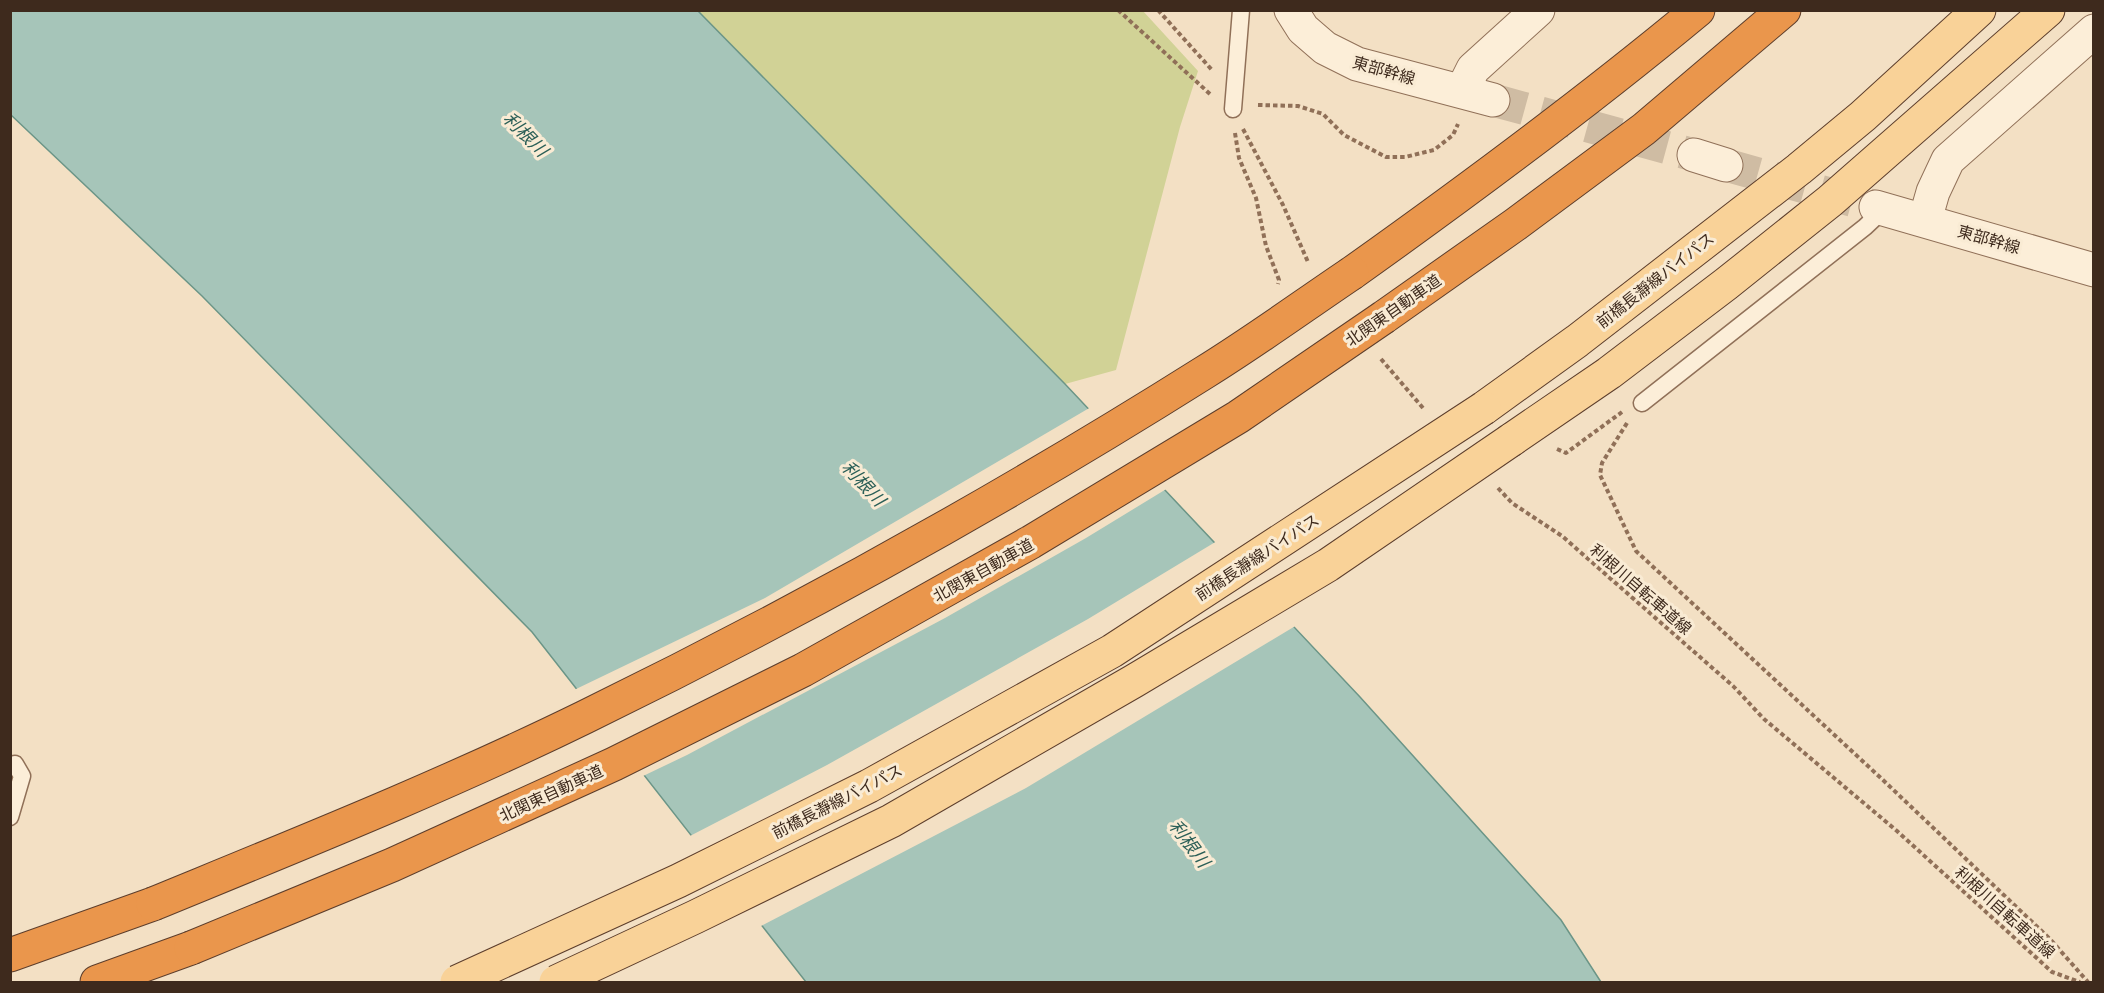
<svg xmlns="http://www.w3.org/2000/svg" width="2104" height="993" viewBox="0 0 2104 993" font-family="'Noto Serif','Noto Sans JP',serif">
<rect width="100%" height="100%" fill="#f3e0c4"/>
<path fill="#d1d296" d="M698,11H1143L1198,71L1180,127L1116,370L1065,384Z"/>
<path fill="#a6c5b9" stroke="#6b9587" stroke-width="1.5" d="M10,11H698L1065,384L1360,697L1561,920L1601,982H806L532,632L202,296L11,115Z"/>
<path fill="#f3e0c4" d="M1091,407L1168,488L1086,538L945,618L687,755L641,777L574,690L765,598Z
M1217,541L1297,625L1026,788L759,927L688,837L827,765L1088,619Z"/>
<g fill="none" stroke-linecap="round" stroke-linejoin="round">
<path stroke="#cfbca3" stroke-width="33" stroke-dasharray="33 16" stroke-linecap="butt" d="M1493,100L1694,155
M1726,165L1876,207"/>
<defs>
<path id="service" d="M1233,109L1241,10
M1642,403L1865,227L1884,209
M10,817L22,776L15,764"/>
<path id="minor" d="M1462,91L1473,69L1538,10
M1925,220L1933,192L1948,160L2094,31"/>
<path id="tertiary" d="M1291,10L1303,29L1325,48L1357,64L1493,100
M1694,155L1726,165
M1876,207L2094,270"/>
<path id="primary" d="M1484,408L1577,341L1799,169L1863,116L1979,10
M1511,440L1609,373L1726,284L1830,201L2048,10"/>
<path id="motorway" d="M1352,273C1470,189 1586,103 1698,10
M1384,317L1516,224L1644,129L1784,10
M10,955L153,904
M97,982L191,948"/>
</defs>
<use href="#service" stroke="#907058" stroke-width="19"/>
<use href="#minor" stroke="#907058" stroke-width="35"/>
<use href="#tertiary" stroke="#907058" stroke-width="35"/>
<use href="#primary" stroke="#5d3e2c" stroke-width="35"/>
<use href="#motorway" stroke="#5d3e2c" stroke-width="35"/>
<path stroke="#907058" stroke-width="4" stroke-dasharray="4.5 3" stroke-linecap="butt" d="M1118,10L1210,94
M1158,10L1212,70
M1258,105L1298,106L1323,114L1344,135L1386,157H1405L1434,150L1453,135L1458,124
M1243,129L1283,205L1308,262
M1235,133L1239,158L1256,198L1266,246L1279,280L1278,284
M1381,359L1423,408
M1627,423L1602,463L1600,475L1636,551L1883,780L2050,939L2088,982
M1557,449L1566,453L1622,412
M1498,488L1512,503L1562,536L1733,686L1764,719L1897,831L2052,972L2080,982"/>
<use href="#service" stroke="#fceed8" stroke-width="16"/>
<use href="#minor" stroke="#fceed8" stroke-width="33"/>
<use href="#tertiary" stroke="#fceed8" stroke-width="33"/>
<use href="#primary" stroke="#f9d298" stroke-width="33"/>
<use href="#motorway" stroke="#ea964c" stroke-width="33"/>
<defs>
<path id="primary-bridge" d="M457,982L678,881L869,786L1112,651L1484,408
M556,982L695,917L891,821L1134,681L1328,565L1511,440"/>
<path id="motorway-bridge" d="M153,904C299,844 444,786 585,717C798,613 1005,498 1205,372C1255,341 1303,306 1352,273
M191,948L392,865L614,764L803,670L1031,542L1238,417L1384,317"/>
</defs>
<use href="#primary-bridge" stroke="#5d3e2c" stroke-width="35" stroke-linecap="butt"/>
<use href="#motorway-bridge" stroke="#5d3e2c" stroke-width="35" stroke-linecap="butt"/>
<use href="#primary-bridge" stroke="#f9d298" stroke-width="33"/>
<use href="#motorway-bridge" stroke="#ea964c" stroke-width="33"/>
</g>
<g text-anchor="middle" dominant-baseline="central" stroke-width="6" stroke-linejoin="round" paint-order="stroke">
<g font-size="16" fill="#3e2a1d" stroke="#f9ebd4">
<text transform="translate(1384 70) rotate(16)">東部幹線</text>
<text transform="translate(1989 239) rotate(16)">東部幹線</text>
<text transform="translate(1655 280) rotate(-38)">前橋長瀞線バイパス</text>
<text transform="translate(1393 310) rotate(-35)">北関東自動車道</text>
<text transform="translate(1257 557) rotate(-33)">前橋長瀞線バイパス</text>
<text transform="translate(983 570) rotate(-29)">北関東自動車道</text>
<text transform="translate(1641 589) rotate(41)">利根川自転車道線</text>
<text transform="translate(551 793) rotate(-25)">北関東自動車道</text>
<text transform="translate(837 801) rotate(-27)">前橋長瀞線バイパス</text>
<text transform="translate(2005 912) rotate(42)">利根川自転車道線</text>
</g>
<g font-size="18" font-style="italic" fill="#2b5f57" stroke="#f9ebd4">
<text transform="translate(526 134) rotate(45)">利根川</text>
<text transform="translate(864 483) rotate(47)">利根川</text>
<text transform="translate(1190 843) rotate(53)">利根川</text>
</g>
</g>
<rect width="2104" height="993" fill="none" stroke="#3e2a1d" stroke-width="24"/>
</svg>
